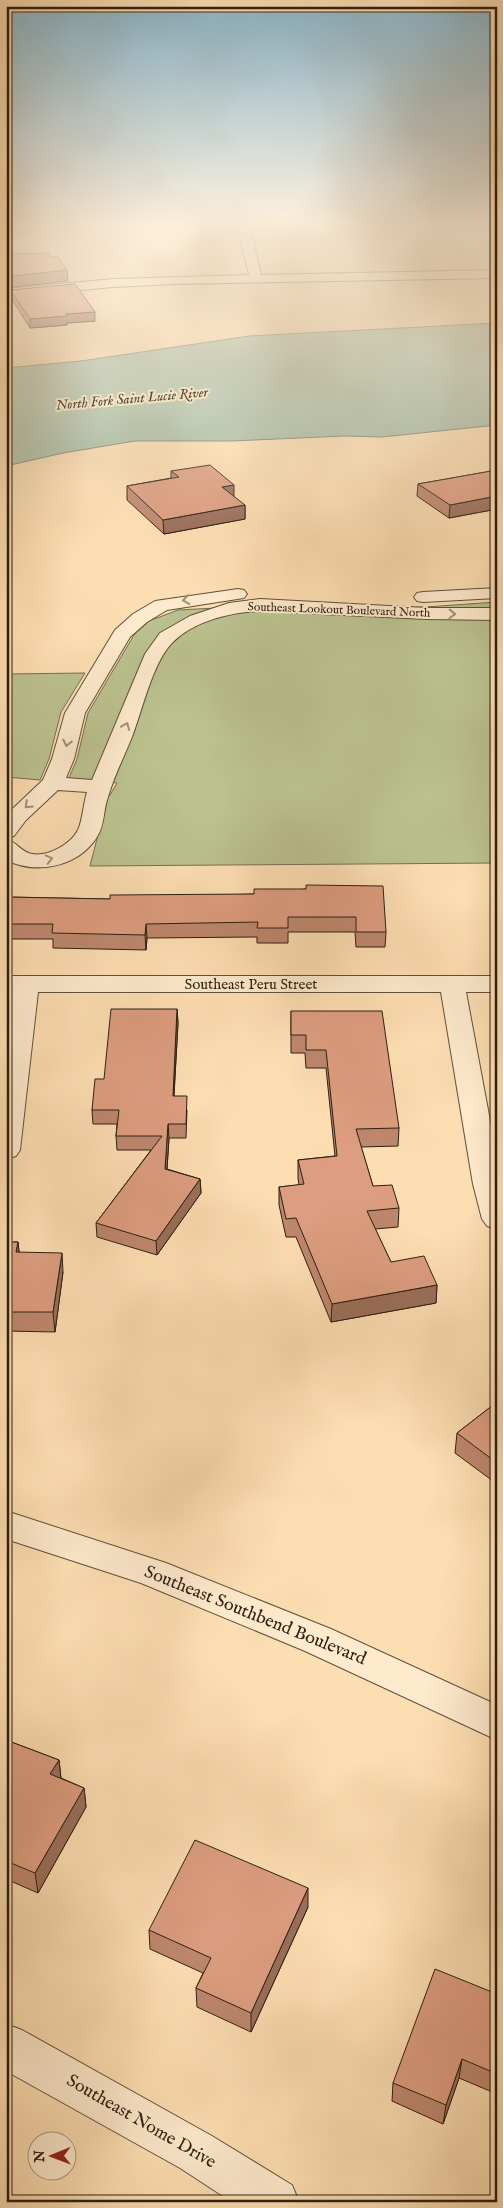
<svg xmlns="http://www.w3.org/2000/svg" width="503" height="2208" viewBox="0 0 503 2208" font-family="'IM FELL English',serif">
<rect width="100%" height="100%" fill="#fddeb2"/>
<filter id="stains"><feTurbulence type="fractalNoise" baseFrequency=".004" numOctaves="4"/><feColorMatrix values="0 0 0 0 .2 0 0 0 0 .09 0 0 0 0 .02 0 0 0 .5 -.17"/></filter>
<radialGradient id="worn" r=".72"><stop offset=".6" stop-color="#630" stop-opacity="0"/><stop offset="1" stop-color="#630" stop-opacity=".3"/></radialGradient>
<path fill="#bbc28f" stroke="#747050" d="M386,227H497V232L419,233Z
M497,602V863L90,866L108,796L102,794L110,795L117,783L69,778L77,759L88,713L134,635L149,621L178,610L216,608L243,611L425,607Z
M85,673L61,712L49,759L40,780L6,777V674Z"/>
<path fill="#a1bda7" stroke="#727e6b" d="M6,227H54L6,237Z
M497,323V425L382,437L344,436L232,441H135L63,453L6,466V368L81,361L249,336Z"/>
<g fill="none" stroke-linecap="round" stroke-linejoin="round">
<defs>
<path id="minor" d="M238,227H250L261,275L497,270V278L174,284L113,287L6,297V289L113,279L249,275Z
M497,588V598L423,602L417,601L414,597L417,593L423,592Z
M238,589L244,590L247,594L244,598L167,610L147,622L130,637L85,713L74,759L66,778L92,780L145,654L160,633L190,616L229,603L260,599L427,608H497V620L427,619L260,611C231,612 193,621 172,643C153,662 142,711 132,737C124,757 114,776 108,797C103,810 105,825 97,837C78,867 37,875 6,860V839C17,842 21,852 32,854C48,857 71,844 78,830C83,819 83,805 87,792L58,790L26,820L14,836L6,838V815L43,780L52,759L65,713L115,630L133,614L155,601Z
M6,976H497V992H466L497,1158V1229L487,1226L482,1219L473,1184L441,992H38L20,1150L16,1156L6,1159V1039L12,992H6Z
M6,2024L22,2030L212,2136L292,2185L299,2202H232L180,2168L6,2071Z"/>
<path id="tertiary" d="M6,1511L166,1563L331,1629L497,1705V1740L305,1651L141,1583L6,1539Z"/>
</defs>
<use href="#minor" stroke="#604f39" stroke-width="2"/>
<use href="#tertiary" stroke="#604f39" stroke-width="2"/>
<use href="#minor" fill="#feeacd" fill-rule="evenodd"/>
<use href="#tertiary" fill="#feeacd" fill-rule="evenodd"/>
</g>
<path fill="#be876e" stroke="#2c1f11" d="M10,290L95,321L67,323V325L30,328L11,298Z
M497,470V509L449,518L417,496L418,484Z
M171,471L245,505V519L164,534L127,500V486L171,478Z
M306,889L386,932L385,947H356L355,932H288V943H257V937L147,938L146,950L53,948V939H6V897L110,899L254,894Z
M177,1009L178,1023L174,1096L187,1110L186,1138H169L167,1169L200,1179L201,1193L157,1255L97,1237L96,1223L151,1150H117L116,1136L117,1124H93L92,1110L104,1079Z
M291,1011L399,1128L398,1146L361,1147L373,1186L399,1208L398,1227L375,1229L391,1262L437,1285L436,1303L331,1322L296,1237H286L279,1205V1187L299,1185L298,1178V1160L335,1156L326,1068H306L305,1053H291Z
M6,1242H18L19,1252L63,1272L55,1332L6,1331Z
M497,1402V1484L455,1453L457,1433Z
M6,1740L59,1760L61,1778L84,1788L86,1807L38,1893L6,1879Z
M308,1907L251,2032L197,2007L196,1988L203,1973L150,1949L149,1930Z
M497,1994V2094L459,2078L443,2124L392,2101L393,2083Z"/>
<path fill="#9b6e5a" stroke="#2c1f11" d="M67,270L68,281L6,288V277Z
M95,312V321L67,323V325L30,328V319L66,314Z
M234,485V498L222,487Z
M497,496V509L449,518L450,505Z
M245,505V519L164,534L163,520Z
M146,924L147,938L146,950L145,935Z
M177,1009L178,1023L173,1110V1096Z
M168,1124L169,1138L166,1183L165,1169Z
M200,1179L201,1193L157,1255L156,1241Z
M18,1242L20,1261L16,1252Z
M62,1253L63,1272L55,1332L53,1312Z
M437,1285L436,1303L331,1322L332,1304Z
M59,1760L61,1780L50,1774Z
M84,1788L86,1807L38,1893L35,1873Z
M308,1888V1907L251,2032V2013Z
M462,2059L459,2078L443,2124L446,2105Z"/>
<path fill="#dd9d80" stroke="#2c1f11" d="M48,253L51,257H58L67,270L6,277V254Z
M75,284L95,312L66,314L67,316L30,319L10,290Z
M210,465L234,485L222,487L245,505L163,520L127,486L179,477L171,471Z
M497,470V496L450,505L418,484Z
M306,885L383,886L386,932H356V917H288V928H257L258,922L146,924L145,935L52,933L53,924H6V897L110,899V895L254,894V889H306Z
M111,1009H177L173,1096H187L186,1124H168L165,1169L200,1179L156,1241L96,1223L162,1136H116L119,1110H92L95,1079H104Z
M291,1011H382L399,1128L356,1129L373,1186L392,1185L399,1208L367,1211L391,1262L424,1256L437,1285L332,1304L296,1218L286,1219L279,1187L304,1184L298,1160L337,1156L326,1050H306V1035H291Z
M6,1242H18L16,1252L62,1253L53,1312H6Z
M497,1402V1463L457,1433Z
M6,1740L59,1760L50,1774L84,1788L35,1873L6,1861Z
M195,1840L308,1888L251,2013L196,1988L211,1958L149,1930Z
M435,1969L497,1994V2074L462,2059L446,2105L393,2083Z"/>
<defs><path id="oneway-chevron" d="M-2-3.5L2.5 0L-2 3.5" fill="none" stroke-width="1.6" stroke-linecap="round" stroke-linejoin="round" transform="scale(1.25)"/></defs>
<g stroke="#a08f78">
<use href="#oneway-chevron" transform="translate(186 600) rotate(171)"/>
<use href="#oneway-chevron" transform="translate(452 614) rotate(2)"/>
<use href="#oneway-chevron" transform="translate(126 726) rotate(-68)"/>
<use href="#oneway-chevron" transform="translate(67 743) rotate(103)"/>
<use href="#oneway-chevron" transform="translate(28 805) rotate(136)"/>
<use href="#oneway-chevron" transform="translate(49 859) rotate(-15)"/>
</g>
<linearGradient id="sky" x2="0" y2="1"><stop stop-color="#8bb8ce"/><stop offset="0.42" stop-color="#fef0dc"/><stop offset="1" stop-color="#fef0dc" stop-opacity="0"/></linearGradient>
<rect width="503" height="537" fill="url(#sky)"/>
<g text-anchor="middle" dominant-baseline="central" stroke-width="4" stroke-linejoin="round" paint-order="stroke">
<g font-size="12" fill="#2c1f11" stroke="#feeacd">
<text transform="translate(339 610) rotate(2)">Southeast Lookout Boulevard North</text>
</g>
<g font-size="14" font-style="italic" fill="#4f4e3e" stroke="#feeacd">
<text transform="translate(132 399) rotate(-5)">North Fork Saint Lucie River</text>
</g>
<g font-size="15" fill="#2c1f11" stroke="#feeacd">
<text x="251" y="984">Southeast Peru Street</text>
</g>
<g font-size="18" fill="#2c1f11" stroke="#feeacd">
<text transform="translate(255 1616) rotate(22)">Southeast Southbend Boulevard</text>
<text transform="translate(141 2122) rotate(30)">Southeast Nome Drive</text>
</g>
</g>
<rect width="503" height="2208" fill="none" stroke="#fddeb2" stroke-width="25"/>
<rect x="8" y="8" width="488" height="2193" fill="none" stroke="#2c1f11" stroke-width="2.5"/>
<rect x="12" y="12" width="478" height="2183" fill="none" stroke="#2c1f11"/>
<g transform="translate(52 2156) rotate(269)"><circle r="24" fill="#feeacd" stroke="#aa9982"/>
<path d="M0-4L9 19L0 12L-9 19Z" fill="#8f2418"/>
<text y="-8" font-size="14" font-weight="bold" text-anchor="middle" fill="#2c1f11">N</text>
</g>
<rect width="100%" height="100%" filter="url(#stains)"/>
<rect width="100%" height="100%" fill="url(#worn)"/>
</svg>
